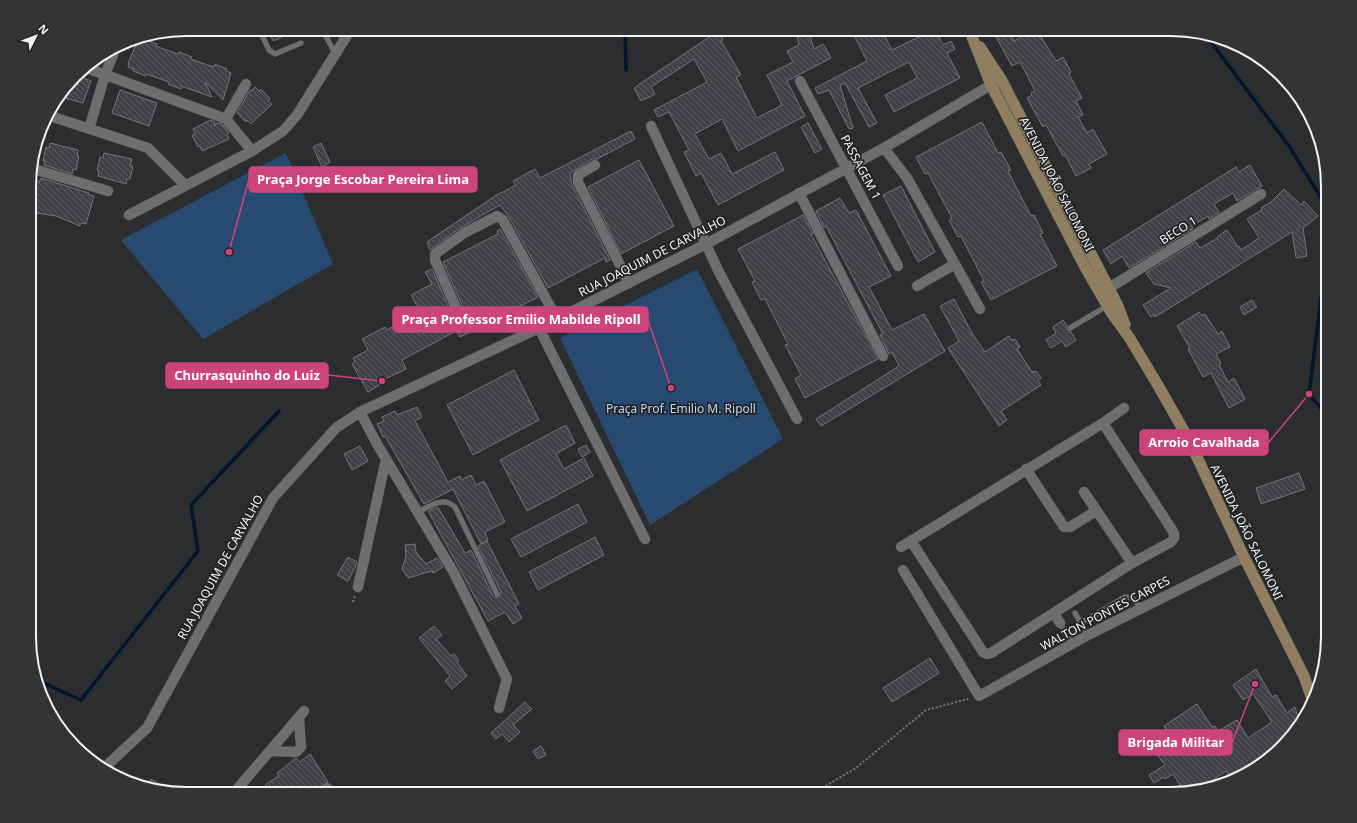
<svg xmlns="http://www.w3.org/2000/svg" width="1357" height="823" viewBox="0 0 1357 823" font-family="'Noto Sans',sans-serif">
<defs>
<pattern id="building-back-hatch" width="6" height="6" patternUnits="userSpaceOnUse"><rect width="6" height="6" fill="#404144"/><path d="M-1 5l2 2M0 0l6 6M5-1l2 2" fill="none" stroke="#5c5d60"/></pattern>
</defs>
<rect width="100%" height="100%" fill="#2b2d2f"/>
<path fill="#294a70" d="M286,153L333,264L203,339L121,240Z
M697,269L783,439L650,525L560,338Z"/>
<g fill="none" stroke-linecap="round" stroke-linejoin="round">
<path stroke="#02162e" stroke-width="3.5" d="M625,29L626,70
M1205,34L1289,146L1328,209
M1328,243L1309,394L1328,417
M39,681L81,700L198,551L191,505L279,411"/>
</g>
<path fill="url(#building-back-hatch)" stroke="#717376" d="M268,29H301L273,41Z
M795,29H808L814,49L823,44L831,58L787,81L805,116L738,151L722,119L695,134L709,159L721,153L732,174L775,152L784,170L718,205L701,173L696,176L684,152L689,150L669,112L658,117L654,110L707,82L694,59L651,87L655,94L641,101L634,88L718,31L723,39L721,41L741,75L736,77L757,118L782,105L767,75L793,62L787,51L799,45Z
M851,29H881L892,50L935,29L943,45L951,41L955,49L947,53L960,78L894,112L885,95L917,78L909,62L858,88L877,123L869,127L845,83L840,85L853,128L849,129L829,90L818,94L815,88L867,61Z
M1006,29H1008L1014,41L1036,29L1056,61L1063,57L1071,72L1069,74L1082,98L1076,101L1083,115L1078,117L1087,133L1093,129L1107,154L1089,164L1091,168L1076,176L1065,155L1063,156L1046,125L1043,127L1027,98L1032,95L1031,93L1035,91L1020,62L1012,66L995,35Z
M144,39L157,44L156,46L161,48L178,54L179,52L192,57L191,59L196,61L214,67L215,64L227,69L226,71L231,73L223,100L205,82L212,97L181,86V89L168,84L169,82L146,74L145,76L133,71V69L128,67L129,61L138,40L143,42Z
M77,75L91,81L83,103L61,97Z
M255,87L259,91L261,89L270,99L268,101L272,104L251,124L247,120L246,122L237,113L250,90L251,91Z
M120,90L157,103L149,126L112,113Z
M210,120L215,122L214,126L217,123L222,124L229,133L227,134L229,139L202,151L200,146L198,147L192,135L195,134L193,129Z
M982,122L998,153L1001,152L1011,170L1008,171L1031,216L1034,215L1043,233L1040,234L1057,266L991,300L981,282L984,281L961,236L958,237L949,220L952,218L928,173L925,174L916,157Z
M808,123L822,149L815,153L801,127Z
M631,131L635,139L597,159H592L570,173L572,185L610,260L606,262L605,258L548,288L509,217L500,205L460,228L430,250L427,242L495,196L516,185L513,181L535,169L540,178Z
M50,143L78,150L77,156H79L76,170L73,169L72,174L44,165L45,161H43L46,147L49,148Z
M321,143L330,162L322,167L313,147Z
M104,153L132,159L130,165L133,166L130,179H127L126,184L98,176L99,171L97,170L100,157L103,158Z
M639,160L674,226L621,254L588,187Z
M1250,165L1262,186L1237,201L1233,193L1214,204L1219,212L1209,219L1208,216L1191,226L1193,228L1189,231L1129,268L1122,256L1111,264L1103,250L1236,167L1239,172Z
M41,178L89,193V195L94,196L86,224L81,223L80,226L56,216L30,212V195L34,180L39,182Z
M901,186L935,252L918,262L883,195Z
M1284,189L1301,205L1304,201L1318,216L1303,228L1307,256L1296,258L1292,232L1155,317L1154,315L1151,317L1143,305L1171,288L1154,284L1146,273L1196,242L1200,248L1218,238L1217,237L1227,230L1238,247L1239,246L1241,250L1259,238L1247,219L1262,210L1261,208L1271,202Z
M840,198L849,213L856,210L891,276L869,287L892,330L924,314L945,351L821,426L816,419L899,366L892,352L889,354L880,335L883,334L826,226L824,228L816,211Z
M803,215L813,234H811L878,359L805,398L795,379L801,375L785,345L788,344L765,299L761,300L752,282L755,281L738,249Z
M500,229L538,297L460,337L456,331L402,360L406,369L383,380L384,382L368,392L352,364L355,362L353,358L368,350L362,339L385,327L387,330L420,312L411,295L432,284L425,272L432,269L456,324L461,327H465L468,322V318L443,262L498,234L497,231Z
M954,299L972,333L985,352L1009,336L1011,340L1015,339L1020,347L1017,349L1032,372L1036,371L1041,378L1038,381L1041,385L1001,411L1007,420L999,426L948,348L959,341L940,306Z
M1252,300L1257,307L1244,315L1240,307Z
M1199,312L1202,316L1205,314L1218,334L1222,331L1230,347L1216,354L1221,364L1219,365L1228,382L1234,378L1245,399L1229,408L1211,373L1203,377L1188,349L1190,348L1177,326Z
M1063,320L1067,326V330L1071,332L1076,340L1066,347L1062,341L1051,348L1046,340L1056,333L1053,327Z
M514,370L539,420L473,455L447,405Z
M417,407L422,417L415,421L448,482L460,476L461,480L471,475L476,485L484,481L500,512L505,522L485,532L488,540L481,544L453,489L424,504L385,436L383,437L377,424L384,421L382,417L395,411L397,415Z
M566,425L575,443L556,454L564,469L584,458L593,476L527,511L500,460Z
M586,445L590,452L582,457L578,449Z
M360,446L368,461L352,470L344,454Z
M1299,473L1305,489L1261,504L1256,488Z
M578,504L587,522L521,557L511,539Z
M438,507L465,553L471,550L493,596L497,598L500,596L501,592L478,546L487,541L519,604L515,606L522,618L513,624L505,612L488,621L428,511Z
M595,537L604,555L538,590L529,572Z
M415,544L416,552L426,564L437,558L443,567L433,573L432,571L408,578L402,569L406,556L405,545Z
M348,557L357,562L355,568L348,581L337,575Z
M434,626L442,635L436,639L451,656L454,654L459,661L457,662L467,676L452,689L445,681L450,676L419,638Z
M930,658L939,673L892,702L883,688Z
M1256,669L1272,697L1276,695L1287,713L1295,707L1300,724L1282,748L1250,773L1231,779L1226,771L1201,788L1185,793L1173,774L1165,779L1164,777L1154,783L1149,775L1165,765L1158,756L1176,745L1164,726L1197,704L1212,727L1215,726L1218,731L1237,720L1248,738L1272,722L1253,694L1243,700L1233,685Z
M525,702L532,709L513,725L520,732L509,742L502,734L496,739L491,733Z
M541,746L546,755L538,759L533,751Z
M310,754L328,782L315,789L313,794H268L265,789L266,784L279,776L277,773L296,758L300,762Z
M151,779L173,792L145,788Z"/>
<g fill="none" stroke-linecap="round" stroke-linejoin="round">
<defs>
<path id="service" d="M259,29L269,50L275,54L301,43
M322,29L335,53
M1070,328L1107,306
M418,512C430,506 443,496 455,507L497,594
M1075,613L1088,635
M1060,623L1072,644
M1081,623L1125,597L1132,598L1142,608"/>
<path id="minor" d="M84,67L226,119L252,151
M800,81L898,266
M47,115L148,148L185,185
M226,119L246,84
M651,126L718,270L797,419
M89,129L105,75L116,47
M884,148L907,178L980,309
M595,165L578,175V182L629,283
M30,168L108,191
M799,193L883,356
M129,215L252,151L283,131L297,115L351,29
M917,286L955,264
M1109,288L1261,194
M462,321L435,260V254L464,233L497,216L503,220L557,319
M539,328L645,539
M360,412L377,444L454,573L507,679L499,708
M1026,469L1064,527H1070L1096,511
M1084,492L1132,563
M911,541L983,652L987,654L991,653L1132,563L1171,542L1174,538V533L1103,423
M901,547L1103,423L1124,408
M903,570L979,696L1088,635L1244,557
M358,587L386,459
M1054,613L1060,623
M271,751L296,752L301,747L299,718
M103,769L147,728L273,498L336,428L360,412L539,328L706,244L884,148L1001,79
M235,794L238,788L304,711
M319,794L327,788"/>
<path id="secondary" d="M969,29L991,85L1085,267L1111,312L1129,337L1159,387L1189,440L1244,557L1304,676L1312,699
M980,47L1001,79L1118,306L1125,325"/>
</defs>
<use href="#service" stroke="#494a4c" stroke-width="6"/>
<use href="#minor" stroke="#494a4c" stroke-width="11"/>
<use href="#secondary" stroke="#494a4c" stroke-width="12"/>
<path stroke="#77787a" stroke-width="2" stroke-dasharray="2 2" stroke-linecap="butt" d="M353,602L355,596
M812,794L856,768L926,710L968,699"/>
<use href="#service" stroke="#6c6e70" stroke-width="5"/>
<use href="#minor" stroke="#6c6e70" stroke-width="10"/>
<use href="#secondary" stroke="#8f7e60" stroke-width="11"/>
</g>
<g text-anchor="middle" dominant-baseline="central" stroke-width="3.5" stroke-linejoin="round" paint-order="stroke">
<g font-size="12" fill="#f2f3f4" stroke="#212325">
<text transform="translate(861 167) rotate(62)">PASSAGEM 1</text>
<text transform="translate(1057 184) rotate(63)">AVENIDA JOÃO SALOMONI</text>
<text transform="translate(1178 230) rotate(-32)">BECO 1</text>
<text transform="translate(652 256) rotate(-27)">RUA JOAQUIM DE CARVALHO</text>
<text transform="translate(1247 532) rotate(64)">AVENIDA JOÃO SALOMONI</text>
<text transform="translate(220 567) rotate(-61)">RUA JOAQUIM DE CARVALHO</text>
<text transform="translate(1105 613) rotate(-28)">WALTON PONTES CARPES</text>
</g>
<g font-size="12" fill="#bfd7f5" stroke="#212325">
<text x="681" y="408">Praça Prof. Emilio M. Ripoll</text>
</g>
</g>
<path d="M0 0H1357V823H0ZM186 36H1171A150 150 0 0 1 1321 186V637A150 150 0 0 1 1171 787H186A150 150 0 0 1 36 637V186A150 150 0 0 1 186 36Z" fill="#323436" fill-rule="evenodd"/>
<path fill="none" stroke="#f2f3f4" stroke-width="2" d="M186 36H1171A150 150 0 0 1 1321 186V637A150 150 0 0 1 1171 787H186A150 150 0 0 1 36 637V186A150 150 0 0 1 186 36Z"/>
<path fill="none" stroke="#cc447a" stroke-width="1.5" d="M229 252L249 179M671 388L648 320M382 381L328 375M1309 394L1268 443M1255 684L1232 743"/>
<g fill="#cc447a" stroke="#212325" stroke-width="1.5">
<circle cx="229" cy="252" r="4"/>
<circle cx="671" cy="388" r="4"/>
<circle cx="382" cy="381" r="4"/>
<circle cx="1309" cy="394" r="4"/>
<circle cx="1255" cy="684" r="4"/>
</g>
<g fill="#cc447a" stroke="#cc447a" stroke-width="1.5">
<rect x="249" y="167" width="228" height="25" rx="4"/>
<rect x="393" y="307" width="255" height="25" rx="4"/>
<rect x="166" y="363" width="162" height="25" rx="4"/>
<rect x="1140" y="430" width="128" height="25" rx="4"/>
<rect x="1119" y="730" width="113" height="25" rx="4"/>
</g>
<g font-size="13" text-anchor="middle" font-weight="bold" fill="#fff">
<text x="363" y="184">Praça Jorge Escobar Pereira Lima</text>
<text x="521" y="324">Praça Professor Emilio Mabilde Ripoll</text>
<text x="247" y="380">Churrasquinho do Luiz</text>
<text x="1204" y="447">Arroio Cavalhada</text>
<text x="1176" y="747">Brigada Militar</text>
</g>
<g transform="translate(36 36) rotate(48)" stroke="#212325" stroke-width="3" paint-order="stroke">
<path d="M0-3L7 15L0 10L-7 15Z" fill="#f2f3f4"/>
<text y="-6" font-size="11" font-weight="bold" text-anchor="middle" fill="#f2f3f4">N</text>
</g>
</svg>
